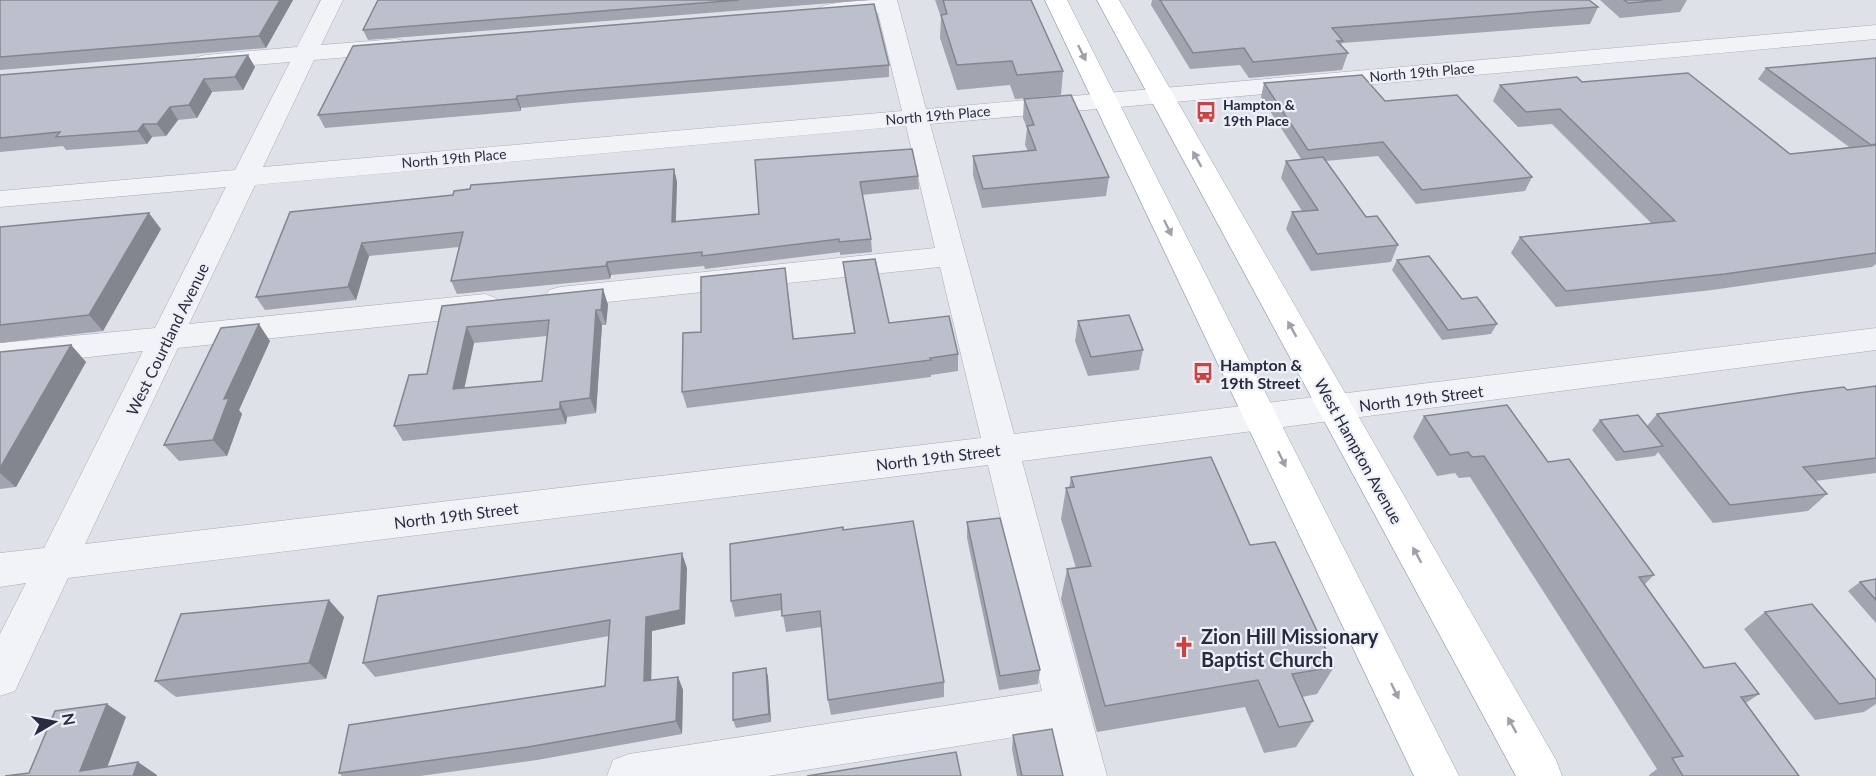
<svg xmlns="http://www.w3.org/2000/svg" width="1876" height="776" viewBox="0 0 1876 776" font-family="Lato,sans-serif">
<rect width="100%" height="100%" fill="#dfe1e9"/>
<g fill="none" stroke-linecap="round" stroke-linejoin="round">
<defs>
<path id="minor" d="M321,0H343L321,45L396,39L404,41L407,46L404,51L396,53L314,60L263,167L902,111L878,13L830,18L822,16L819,11L822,6C846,0 873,0 897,0L926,109L1876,25V39L930,124L1014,434L1876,328V350L1022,461L1107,776H1063L1052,731L768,776H607L613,760L629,754L1042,691L988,465L68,578L15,691L0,696V634L26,583L0,587V553L44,548L143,351L0,367V343L155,328L226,187L0,207V191L235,170L290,62L205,69L197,67L193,62L197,57L205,55L297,47ZM906,126L935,248L560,287L549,290L545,297L549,304L560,307L940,267L981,438L85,544L178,348L485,316L496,312L500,305L496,298L485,294L189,324L255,185Z"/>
<path id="major" d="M1045,0H1067L1459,776H1414Z
M1097,0H1119L1556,760L1562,776H1516Z"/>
</defs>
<use href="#minor" stroke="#a8abb7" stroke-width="1"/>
<use href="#major" stroke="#9da3b5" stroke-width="1"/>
<use href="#minor" fill="#f2f3f7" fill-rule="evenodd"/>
<use href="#major" fill="#fff" fill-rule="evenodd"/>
</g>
<path fill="#a2a4af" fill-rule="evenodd" d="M0,0H293L266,48L0,70Z
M378,0H869L368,40L363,30Z
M935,0H1031L1063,71L1061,95L1015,99L1010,85L957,90L940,38L941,17Z
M1152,0H1589L1598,7L1590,24L1342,43L1341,46L1348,53L1342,70L1249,78L1240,65L1190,69L1151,5Z
M1600,0H1687L1680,12L1620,18Z
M353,46L889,65V77L572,103L521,108V111L325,128L318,115Z
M1876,58V264L1872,267L1712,290L1556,307L1511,253L1520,237L1651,223L1552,124L1518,127L1493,101L1500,85L1582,82L1790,154L1849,147L1758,79L1766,68Z
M255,67L243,90L212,92L197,118L178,120L166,136L152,137L147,144L66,150L63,146L0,152V75Z
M1264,83L1385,101L1532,177L1525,191L1416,204L1378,156L1326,161L1366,217L1398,245L1391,262L1311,271L1286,229L1292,212L1302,211L1281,178L1286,161L1301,159L1261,97Z
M1024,99L1109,177L1106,196L982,208L973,175V156L1028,151L1025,145L1027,128L1023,118Z
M755,160L918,176L919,189L862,195L871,239L872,252L840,255V252L705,269L704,266L611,275L610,279L457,294L451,281L459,247L369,256L356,300L265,310L256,297L453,195L674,169L677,182L676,221L759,214Z
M0,227L161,229L103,331L0,343Z
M1397,260L1497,324L1491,334L1442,340L1392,270Z
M843,262L889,323L958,354V371L931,375V377L687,408L682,392L785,268L794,339L854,333L845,279Z
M603,289L608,305L606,325H602L596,413L567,417L566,424L403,441L394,426L427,374L442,306ZM547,336L542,381L464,388L474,343Z
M1078,321L1143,350L1139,370L1088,376L1075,341Z
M270,341L239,410L242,414L227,456L179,461L164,445Z
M71,345L86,362L16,487L0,489V352Z
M1876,386V473L1815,481L1827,494L1808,511L1713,523L1658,452L1655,456L1616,461L1592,430L1600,420L1647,426L1657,414Z
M1424,416L1548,462L1654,575L1645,584L1704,668L1759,694L1746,703L1799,776H1649V775L1657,769L1470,477L1459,478L1455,473L1437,476L1413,437Z
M1071,477L1250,545L1334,667L1317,694L1302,697L1313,721L1296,747L1264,753L1245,707L1097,732L1061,599L1067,569L1076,568L1061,519L1066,488H1069Z
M967,522L1040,670L1038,684L999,690L967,538Z
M843,530L944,682V697L831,715L828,700L822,627L786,632L782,610L735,617L731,601Z
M687,568L685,624L652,631L651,680L678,677L683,690L682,734L537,760L420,776H342L339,773L605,686L609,636L375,677L363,663Z
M1876,579V623L1848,591L1860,582Z
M1765,612L1876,680V704L1864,712L1815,720L1744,629Z
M344,617L326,679L176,697L155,681Z
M766,668L768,677L771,722L736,728L733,720Z
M1013,735L1063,776H1017L1012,749Z"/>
<path fill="#84868f" d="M280,0H293L266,48L259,36Z
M248,55L255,67L243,90L235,77Z
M204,79L212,92L197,118L189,105Z
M517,96L521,108V111L516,99Z
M170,107L178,120L166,136L157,124Z
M143,124L152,137L147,144L138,131Z
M674,169L677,182L675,235L672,222Z
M149,213L161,229L103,331L89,315Z
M362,243L369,256L356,300L348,287Z
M607,262L611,275L610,279L606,266Z
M603,289L608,305L606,325L601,310Z
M596,310L602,325L596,413L590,398Z
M259,324L270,341L239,410L242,414L227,456L213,440L224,399Z
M467,327L474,343L461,404L453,389Z
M71,345L86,362L16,487L0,473V468Z
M560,402L567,417L566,424L560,409Z
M682,553L687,568L685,624L652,631L651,695L644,681L646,617Z
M329,600L344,617L326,679L309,663Z
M766,668L768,677L771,722L769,714Z
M678,677L683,690L682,734L676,721Z
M107,704L126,717L104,776L80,771Z
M138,762L157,775V776H133Z"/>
<path fill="#bcbfcc" stroke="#84868f" stroke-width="1.5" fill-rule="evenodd" d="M0,0H280L259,36L0,57Z
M378,0H739L363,30Z
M943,0H1031L1063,71L1017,75L1012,61L957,65L941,15L947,14Z
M1160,0H1589L1598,7L1332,28L1343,41H1337L1348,53L1253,62L1244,48L1193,53Z
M1624,0H1662L1628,3Z
M874,4L889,65L568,91L517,96L516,99L318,115L353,46Z
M248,55L235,77L204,79L189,105L170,107L157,124H143L138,131L56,137L60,132L0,138V75Z
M1876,58V144L1871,145L1766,68Z
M1688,73L1790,154L1876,145V253L1725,274L1566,291L1520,237L1675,221L1560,109L1526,112L1500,85L1577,77L1582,82Z
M1362,75L1385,101L1457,95L1532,177L1422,190L1383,142L1308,150L1264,83Z
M1071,95L1109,177L983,189L973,156L1036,150L1027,126L1034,125L1024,99Z
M912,149L918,176L860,182L871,239L839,242V239L702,256V252L607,262L606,266L451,281L463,232L362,243L348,287L256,297L290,212L453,195L454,191L470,189L471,185L674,169L672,222L759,214L755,160Z
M1323,157L1366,217L1377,216L1398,245L1317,254L1292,212L1318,210L1286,161Z
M149,213L89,315L0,325V227Z
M1429,256L1462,299L1477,297L1497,324L1448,330L1397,260Z
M875,259L889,323L949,316L958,354L930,358L931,360L682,392L683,333L701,332V277L785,268L793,339L855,333L843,262Z
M603,289L601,310H596L590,398L560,402V409L394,426L409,375L427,374L442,306ZM549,320L542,381L453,389L467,327Z
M1129,315L1143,350L1091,357L1078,321Z
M259,324L224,399L229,398L213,440L164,445L221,328Z
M71,345L0,468V352Z
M1876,386V458L1803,467L1827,494L1730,505L1657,414L1798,393L1844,387L1847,390Z
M1507,405L1548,462L1569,459L1654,575L1639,577L1704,668L1735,663L1759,694L1741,697L1799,776H1683L1672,758L1683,756L1484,456L1472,457L1468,452L1450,455L1424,416Z
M1638,415L1663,446L1624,452L1600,420Z
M1211,457L1250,545L1275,542L1334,667L1292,674L1313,721L1279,727L1258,680L1105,706L1067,569L1091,566L1066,488L1074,487L1071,477Z
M1000,518L1040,670L1000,676L967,522Z
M913,521L944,682L828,700L820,611L782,616L781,594L731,601L730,544L843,527V530Z
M682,553L680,610L646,617L644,681L678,677L676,721L528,747L339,773L349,725L605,686L610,620L363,663L378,596Z
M1876,579V600L1860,582Z
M329,600L309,663L155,681L181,614Z
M1812,604L1876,680V698L1839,704L1765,612Z
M766,668L769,714L733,720V673Z
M107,704L80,771L138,762L133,776H5L29,773L55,711Z
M1052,729L1063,776H1022L1013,735Z
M956,752L961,776H807Z"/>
<defs><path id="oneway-solid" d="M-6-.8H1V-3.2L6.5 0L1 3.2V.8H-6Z" transform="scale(1.5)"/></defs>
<g fill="#9ea0aa">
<use href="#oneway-solid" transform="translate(1082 53) rotate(64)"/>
<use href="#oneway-solid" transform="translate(1197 159) rotate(-119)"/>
<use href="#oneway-solid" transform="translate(1168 228) rotate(64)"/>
<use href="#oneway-solid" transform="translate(1292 329) rotate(-119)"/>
<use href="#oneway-solid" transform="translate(1282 459) rotate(64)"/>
<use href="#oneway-solid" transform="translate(1417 555) rotate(-119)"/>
<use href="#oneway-solid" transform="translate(1395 691) rotate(64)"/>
<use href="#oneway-solid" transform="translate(1512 725) rotate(-119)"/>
</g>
<defs>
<symbol id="bus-bare" viewBox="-9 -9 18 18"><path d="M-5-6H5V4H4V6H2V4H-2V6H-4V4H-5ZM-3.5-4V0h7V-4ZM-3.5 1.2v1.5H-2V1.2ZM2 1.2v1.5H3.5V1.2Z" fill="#d63e3c" stroke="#eef0f6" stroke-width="2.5" paint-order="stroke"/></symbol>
<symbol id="church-bare" viewBox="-9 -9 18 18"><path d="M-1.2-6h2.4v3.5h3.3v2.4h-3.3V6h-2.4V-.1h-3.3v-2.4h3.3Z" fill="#d63e3c" stroke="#eef0f6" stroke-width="2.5" paint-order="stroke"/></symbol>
</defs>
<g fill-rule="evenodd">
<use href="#bus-bare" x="1191" y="97" width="30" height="30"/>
<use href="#bus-bare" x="1188" y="358" width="30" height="30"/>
<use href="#church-bare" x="1169" y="632" width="30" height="30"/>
</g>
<g text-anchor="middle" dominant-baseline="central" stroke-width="4.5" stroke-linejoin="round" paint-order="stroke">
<g font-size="14" fill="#272c41" stroke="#eef0f6">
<text transform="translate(1422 72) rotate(-5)">North 19th Place</text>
<text transform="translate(938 115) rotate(-5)">North 19th Place</text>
<text transform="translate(454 158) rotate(-5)">North 19th Place</text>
</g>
<g font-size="14" font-weight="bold" fill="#272c41" stroke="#eef0f6" text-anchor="start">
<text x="1223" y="104">Hampton &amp;<tspan x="1223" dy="16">19th Place</tspan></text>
</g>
<g font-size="16" fill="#272c41" stroke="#eef0f6">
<text transform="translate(167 339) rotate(-64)">West Courtland Avenue</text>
<text transform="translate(1421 398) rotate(-7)">North 19th Street</text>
<text transform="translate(1359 451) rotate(61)">West Hampton Avenue</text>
<text transform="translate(938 457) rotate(-7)">North 19th Street</text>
<text transform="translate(456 515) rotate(-7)">North 19th Street</text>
</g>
<g font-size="16" font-weight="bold" fill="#272c41" stroke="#eef0f6" text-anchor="start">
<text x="1220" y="364">Hampton &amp;<tspan x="1220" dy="18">19th Street</tspan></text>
</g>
<g font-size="20" font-weight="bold" fill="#272c41" stroke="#eef0f6" text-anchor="start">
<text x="1201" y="636">Zion Hill Missionary<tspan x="1201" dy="23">Baptist Church</tspan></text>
</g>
</g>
<g transform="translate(54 722) rotate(80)" stroke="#eef0f6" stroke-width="4.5" paint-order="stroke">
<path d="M0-4.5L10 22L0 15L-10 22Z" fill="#272c41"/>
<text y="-9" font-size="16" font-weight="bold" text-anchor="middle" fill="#272c41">N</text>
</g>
</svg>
